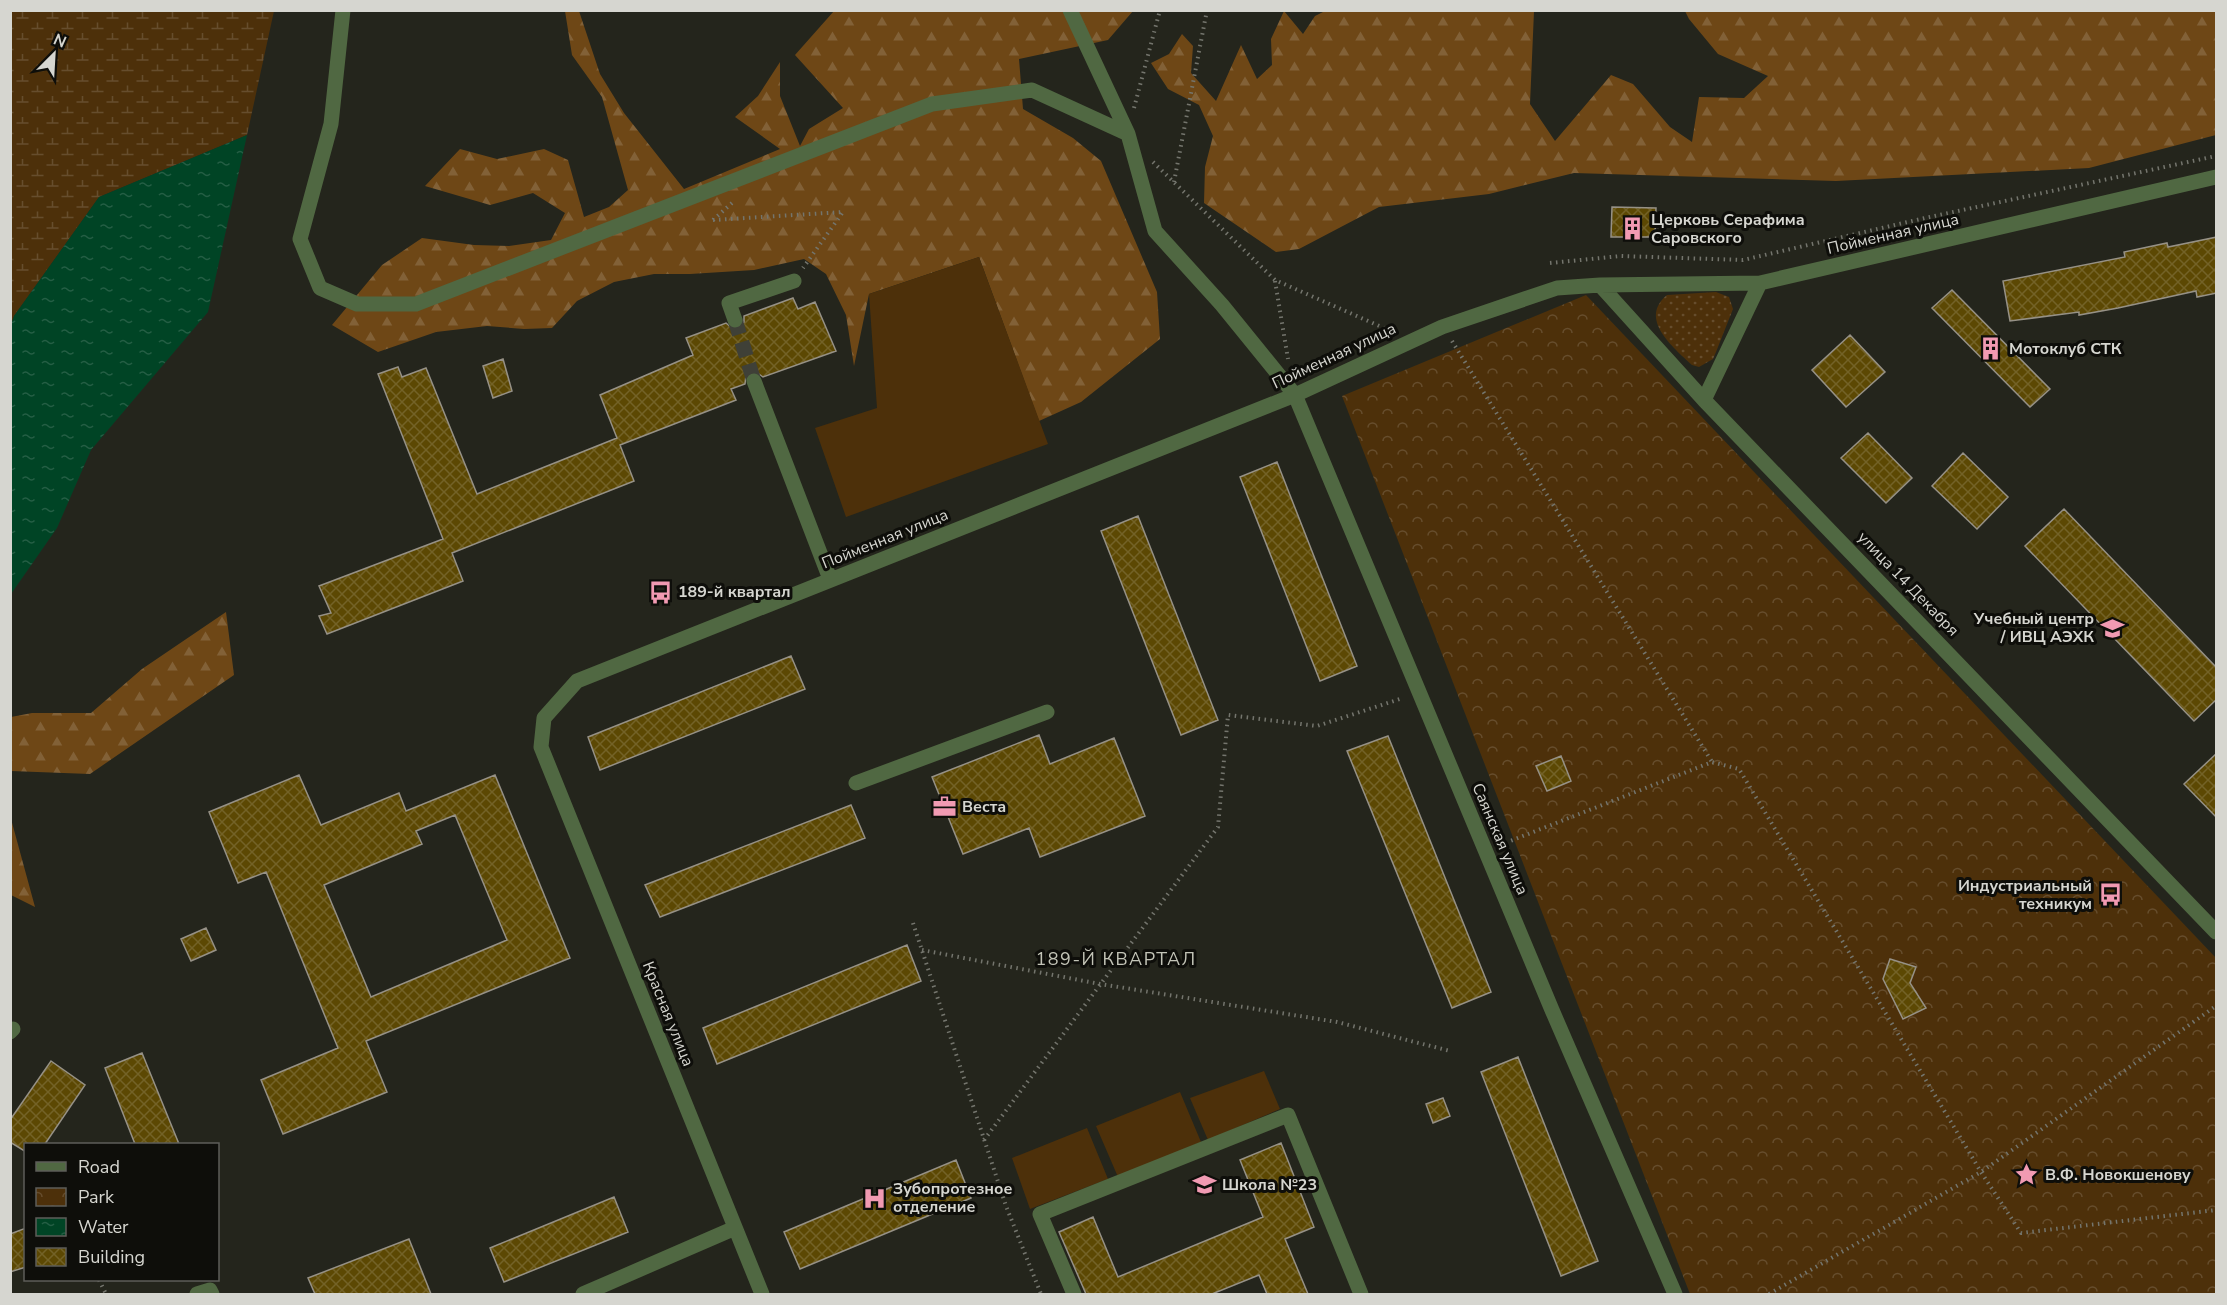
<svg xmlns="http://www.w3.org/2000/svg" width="2227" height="1305" viewBox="0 0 2227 1305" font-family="'Nunito Sans',sans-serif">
<defs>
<pattern id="grass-dots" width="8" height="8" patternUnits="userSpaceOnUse" patternTransform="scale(1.5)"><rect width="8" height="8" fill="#4d300a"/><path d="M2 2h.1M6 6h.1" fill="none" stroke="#664d2d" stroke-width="1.8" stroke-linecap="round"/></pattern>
<pattern id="forest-firs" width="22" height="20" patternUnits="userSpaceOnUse" patternTransform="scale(1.5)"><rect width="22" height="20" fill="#6e4716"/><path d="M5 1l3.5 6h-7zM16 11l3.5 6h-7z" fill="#826137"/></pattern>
<pattern id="wetland-marsh" width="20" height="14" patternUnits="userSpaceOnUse" patternTransform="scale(1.5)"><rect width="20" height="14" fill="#4d300a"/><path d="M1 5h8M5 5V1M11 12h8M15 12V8" fill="none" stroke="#664d2d"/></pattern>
<pattern id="park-crowns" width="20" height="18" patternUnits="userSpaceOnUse" patternTransform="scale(1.5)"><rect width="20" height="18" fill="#4d300a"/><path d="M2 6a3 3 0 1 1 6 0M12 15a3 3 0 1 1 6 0" fill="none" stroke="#664d2d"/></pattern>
<pattern id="water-ripples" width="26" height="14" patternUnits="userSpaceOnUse" patternTransform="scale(1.5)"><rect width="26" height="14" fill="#004425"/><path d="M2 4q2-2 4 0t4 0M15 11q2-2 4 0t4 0" fill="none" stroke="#245e44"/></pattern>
<pattern id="building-cross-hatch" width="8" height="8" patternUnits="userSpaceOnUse" patternTransform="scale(1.5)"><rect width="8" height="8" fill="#5c4803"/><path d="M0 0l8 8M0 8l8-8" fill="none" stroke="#736227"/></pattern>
</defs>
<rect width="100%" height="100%" fill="#24251c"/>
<path fill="url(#grass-dots)" d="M1716,292L1729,297L1733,309L1716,352L1713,359L1699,367L1692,365C1673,347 1638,319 1667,295Z"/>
<path fill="url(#forest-firs)" d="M565,11H579L600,74L624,113L684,189L780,149L735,117L758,96L780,62V96L800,146L809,129L843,108L795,55L834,11H1133L1108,40L1019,59L1023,109L1073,138L1101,161L1157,292L1160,339L1081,402L1039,421L979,257L869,294L854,366L846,315L826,274L804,259L754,270L690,274H654L614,282L577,301L552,328L524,329L487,326L436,332L378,352L332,325L382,265L422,238L474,245L509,246L551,240L565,213L533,193L490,205L425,186L460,149L497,159L544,149L568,160L584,217L609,207L628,190L602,97L572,55Z
M1284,11L1303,34L1315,16L1325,11H1534L1530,104L1555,141L1611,75L1633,84L1670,127L1692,142L1699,97L1744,98L1768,76L1718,54L1689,19L1685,11H2216V135L2089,168L1836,181L1574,173L1489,194L1379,207L1299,249L1276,252L1204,203L1205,167L1213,136L1199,105L1168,89L1151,63L1169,54L1182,34L1193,46L1191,73L1216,101L1241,45L1257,79L1272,65L1271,39Z
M226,612L234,675L90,774L11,771V717L32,713H91L142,669Z
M10,819H11L35,907L11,895Z"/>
<path fill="url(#wetland-marsh)" d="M11,11H274L247,135L99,197L14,316L11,327Z"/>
<path fill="url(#park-crowns)" d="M1586,295L2216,958V1294H1690L1342,396Z"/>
<path fill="#4d300a" d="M979,257L1048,444L846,517L815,428L877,408L869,294Z
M1264,1071L1280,1109L1208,1140L1190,1098Z
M1180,1092L1201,1142L1118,1177L1096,1126Z
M1087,1128L1108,1179L1030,1209L1012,1158Z"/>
<path fill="url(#water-ripples)" d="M247,135L208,312L91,450L57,528L11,594L10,327L14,316L99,197Z"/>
<path fill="url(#building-cross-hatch)" stroke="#969186" stroke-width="1.5" fill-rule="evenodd" d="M1612,207L1656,208L1655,237H1611Z
M2217,237V293L2197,297L2196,291L2118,308L2079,315V312L2010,321L2003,281L2125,257L2124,252L2167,243L2168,247Z
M1952,290L2050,389L2030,407L1932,308Z
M793,298L798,309L815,302L836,351L763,377L756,372H750L746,375L745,384L731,389L736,400L620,445L634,481L452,553L463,581L327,634L319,616L331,613L319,586L443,539L378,374L398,367L402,377L426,368L477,494L617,438L600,395L693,355L686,338L726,323L733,329H739L744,322V316Z
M1850,335L1885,372L1846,407L1812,370Z
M503,359L512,391L493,398L483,366Z
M1868,433L1912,478L1886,503L1841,458Z
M1963,453L2008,497L1977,529L1932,486Z
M1277,462L1357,666L1320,681L1240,477Z
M2064,509L2217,668V699L2194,721L2025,546Z
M1138,516L1218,720L1181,735L1101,531Z
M791,656L805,689L600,770L588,737Z
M1039,735L1050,764L1114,738L1145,816L1040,857L1029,828L963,854L932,777Z
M1388,736L1491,992L1452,1008L1347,751Z
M2217,753V818L2184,784Z
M1561,756L1571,781L1547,791L1536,766Z
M299,775L321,825L399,793L406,811L495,775L570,958L366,1041L387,1092L283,1134L261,1080L338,1048L266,872L238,883L209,812ZM455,815L507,940L371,997L324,885L422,844L416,831Z
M851,805L865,838L660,917L645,885Z
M206,928L216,950L191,961L181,939Z
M907,945L921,981L717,1064L703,1028Z
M1890,959L1916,967L1910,983L1926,1008L1903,1019L1883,979Z
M142,1053L179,1144H135L105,1068Z
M1518,1057L1598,1261L1561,1276L1481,1072Z
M51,1061L85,1085L45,1144H26V1152L10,1142V1120Z
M1443,1098L1450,1116L1433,1123L1426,1104Z
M1281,1143L1314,1227L1285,1239L1308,1294H1267L1259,1275L1212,1294H1086L1059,1232L1093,1217L1118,1277L1263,1217L1240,1160Z
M956,1160L971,1198L800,1269L784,1232Z
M614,1197L628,1232L504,1282L490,1248Z
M26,1228V1267L10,1272V1234Z
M409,1239L431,1294H315L308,1278Z"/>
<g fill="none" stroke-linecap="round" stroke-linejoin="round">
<path stroke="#3f4037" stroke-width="15" stroke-dasharray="15 8" stroke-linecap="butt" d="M735,320L754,381"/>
<path stroke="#74756d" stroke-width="4" stroke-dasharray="1.5 4.5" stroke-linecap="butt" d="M1134,108L1160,10
M1153,162L1275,280L1393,332
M1174,182L1207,10
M713,220L843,212L803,268
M713,220L732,203
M1550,263L1621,256L1743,260L1925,218L2216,156
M1275,281L1288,359
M1452,341L1712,762
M1500,845L1712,762L1739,769L1981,1172L2021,1233L2216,1210
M913,923L1006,1206L1041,1294
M922,950L1100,984L1337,1022L1450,1051
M984,1140L1218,827L1228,715L1317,726L1400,699
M99,1280L106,1294
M1769,1294L1981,1172L2216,1006"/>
<path stroke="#506842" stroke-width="15" d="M343,10L331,124L300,239L320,288L357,304H416L932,104L1032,90L1128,134L1155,231L1222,305L1295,395L1552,1010L1675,1294
M1070,10L1128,134
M1600,285L1704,400L2216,932
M735,320L729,303L794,281
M754,381L830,579
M1704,400L1760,283
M856,783L1047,712
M10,1032L13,1029
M197,1294L210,1290L212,1294
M583,1294L735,1228
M762,1294L541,747L544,718L577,681L1295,395L1442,327L1557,288L1600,285L1760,283L2216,177
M1074,1294L1040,1214L1288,1115L1361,1294"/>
</g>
<defs>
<symbol id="building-bare" viewBox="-9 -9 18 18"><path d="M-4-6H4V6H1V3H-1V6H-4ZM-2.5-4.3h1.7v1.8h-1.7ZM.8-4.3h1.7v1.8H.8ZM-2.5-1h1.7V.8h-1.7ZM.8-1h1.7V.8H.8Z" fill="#f19ab2" stroke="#0e0e0a" stroke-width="2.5" paint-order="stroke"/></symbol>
<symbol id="bus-bare" viewBox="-9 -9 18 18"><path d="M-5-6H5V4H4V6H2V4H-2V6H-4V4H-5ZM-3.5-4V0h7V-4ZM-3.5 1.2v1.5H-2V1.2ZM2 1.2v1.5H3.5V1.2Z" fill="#f19ab2" stroke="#0e0e0a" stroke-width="2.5" paint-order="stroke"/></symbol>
<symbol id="school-bare" viewBox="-9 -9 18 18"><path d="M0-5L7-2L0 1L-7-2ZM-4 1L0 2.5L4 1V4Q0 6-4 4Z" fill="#f19ab2" stroke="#0e0e0a" stroke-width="2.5" paint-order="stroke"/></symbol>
<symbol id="office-bare" viewBox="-9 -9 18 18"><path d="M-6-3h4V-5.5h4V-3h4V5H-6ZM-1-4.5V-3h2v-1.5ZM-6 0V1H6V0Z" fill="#f19ab2" stroke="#0e0e0a" stroke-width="2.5" paint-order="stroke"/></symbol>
<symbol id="sight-bare" viewBox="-9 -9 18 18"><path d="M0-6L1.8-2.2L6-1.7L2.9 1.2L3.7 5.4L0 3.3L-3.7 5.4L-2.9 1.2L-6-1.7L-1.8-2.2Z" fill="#f19ab2" stroke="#0e0e0a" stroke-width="2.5" paint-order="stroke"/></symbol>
<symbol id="hospital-bare" viewBox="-9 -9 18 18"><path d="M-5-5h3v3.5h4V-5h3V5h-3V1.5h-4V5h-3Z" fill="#f19ab2" stroke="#0e0e0a" stroke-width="2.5" paint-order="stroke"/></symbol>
</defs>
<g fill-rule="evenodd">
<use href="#building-bare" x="1616" y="212" width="33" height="33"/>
<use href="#building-bare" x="1974" y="332" width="33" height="33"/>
<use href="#bus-bare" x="644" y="576" width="33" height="33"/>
<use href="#school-bare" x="2096" y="612" width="33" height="33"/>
<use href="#office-bare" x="928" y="790" width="33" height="33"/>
<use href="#bus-bare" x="2094" y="878" width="33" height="33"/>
<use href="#sight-bare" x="2010" y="1158" width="33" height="33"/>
<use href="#school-bare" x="1188" y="1168" width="33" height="33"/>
<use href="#hospital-bare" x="858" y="1182" width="33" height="33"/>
</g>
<g text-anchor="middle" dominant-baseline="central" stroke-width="6" stroke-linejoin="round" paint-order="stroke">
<g font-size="16" font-weight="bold" fill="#d6d6d0" stroke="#0e0e0a" text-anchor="start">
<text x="1651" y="220">Церковь Серафима<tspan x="1651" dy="18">Саровского</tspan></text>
<text x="2009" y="349">Мотоклуб СТК</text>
<text x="678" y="592">189-й квартал</text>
<text x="2094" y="619" text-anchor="end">Учебный центр<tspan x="2094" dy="18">/ ИВЦ АЭХК</tspan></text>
<text x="962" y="807">Веста</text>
<text x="2092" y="886" text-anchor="end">Индустриальный<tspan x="2092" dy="18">техникум</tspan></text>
<text x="2045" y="1175">В.Ф. Новокшенову</text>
<text x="1222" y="1185">Школа №23</text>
<text x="893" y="1189">Зубопротезное<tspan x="893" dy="18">отделение</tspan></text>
</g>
<g font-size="16" fill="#d6d6d0" stroke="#0e0e0a">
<text transform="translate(1893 234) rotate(-13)">Пойменная улица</text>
<text transform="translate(1334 356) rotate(-25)">Пойменная улица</text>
<text transform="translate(885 539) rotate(-22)">Пойменная улица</text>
<text transform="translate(1908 584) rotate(46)">улица 14 Декабря</text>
<text transform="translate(1500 839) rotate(67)">Саянская улица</text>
<text transform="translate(668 1014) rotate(68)">Красная улица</text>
</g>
<g font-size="18" letter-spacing="1.5" fill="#c3c4b7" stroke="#0e0e0a">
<text x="1116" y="959">189-Й КВАРТАЛ</text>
</g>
</g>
<rect width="2227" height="1305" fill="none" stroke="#d6d6d0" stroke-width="24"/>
<rect x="24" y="1143" width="195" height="138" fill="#0e0e0a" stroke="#5e5e59" stroke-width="1.5"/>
<rect x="36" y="1162" width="30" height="9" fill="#506842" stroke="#5e5e59" stroke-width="1.5"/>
<text x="78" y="1173" font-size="18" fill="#d6d6d0">Road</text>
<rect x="36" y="1188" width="30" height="18" fill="url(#park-crowns)" stroke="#5e5e59" stroke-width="1.5"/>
<text x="78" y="1203" font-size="18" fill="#d6d6d0">Park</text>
<rect x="36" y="1218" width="30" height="18" fill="url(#water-ripples)" stroke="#5e5e59" stroke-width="1.5"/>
<text x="78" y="1233" font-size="18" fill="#d6d6d0">Water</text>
<rect x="36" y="1248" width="30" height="18" fill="url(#building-cross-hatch)" stroke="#5e5e59" stroke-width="1.5"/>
<text x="78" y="1263" font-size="18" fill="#d6d6d0">Building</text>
<g transform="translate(54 54) rotate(24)" stroke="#0e0e0a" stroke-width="4.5" paint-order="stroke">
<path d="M0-4.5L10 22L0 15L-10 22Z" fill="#d6d6d0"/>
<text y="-9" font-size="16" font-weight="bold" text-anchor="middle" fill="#d6d6d0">N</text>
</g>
</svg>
